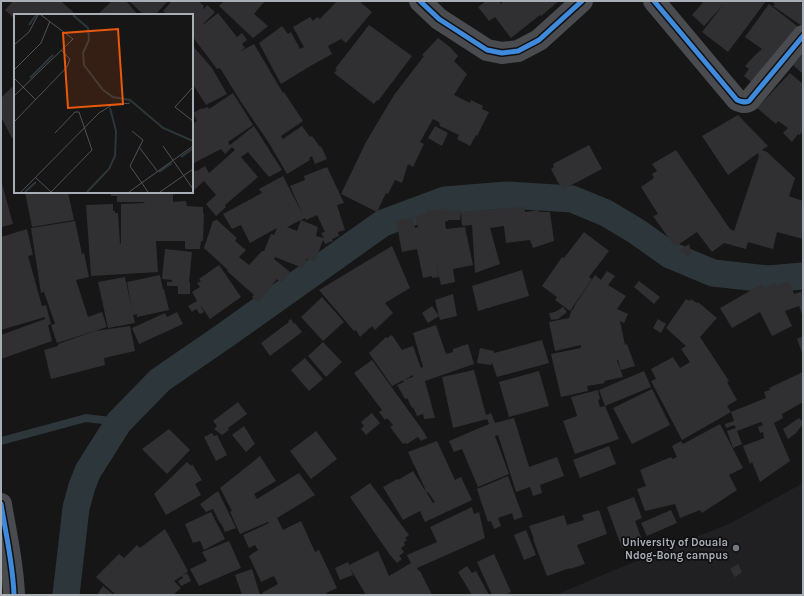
<svg xmlns="http://www.w3.org/2000/svg" width="804" height="596" viewBox="0 0 804 596" font-family="Karla,sans-serif">
<rect width="100%" height="100%" fill="#161616"/>
<path fill="#202022" d="M803,483V595H556L607,573L731,523Z"/>
<g fill="none" stroke-linecap="round" stroke-linejoin="round">
<path stroke="#2d363b" stroke-width="8" d="M1,441L86,418L119,422"/>
<path stroke="#2d363b" stroke-width="27" d="M66,595L76,508L82,486L88,471L119,422L160,380L224,336L383,223L445,200L507,195L572,199L606,213L636,231L670,255L713,273L768,279L803,276"/>
</g>
<path fill="#303032" fill-rule="evenodd" d="M13,1H61L74,13L73,15H15V19L5,10Z
M112,1H126L138,15H97Z
M129,1H168L155,15H144Z
M172,1H198L204,6L203,8L204,9L207,5L215,12L203,24H204L218,13L237,37L242,33L247,40L242,44L245,48L239,52L254,44L283,93L284,92L303,121L281,136L283,139L302,126L310,137L312,136L320,147L321,146L327,159L315,164L312,156L309,158L310,160L287,174L269,143L241,102L220,68L217,69L192,36V15H167L163,11Z
M224,1H265L254,14L268,26L253,38L219,6Z
M337,1H359L372,12L346,43L341,39L328,46L332,54L312,65L281,84L259,43L282,26L288,34L291,32L300,49L304,47L293,27L310,17L313,21L317,17L320,19Z
M486,1H499L501,4L504,1H559L541,16L540,15L511,38L495,17L489,21L478,7Z
M704,1H724L725,2L726,1H766L728,52L702,32L723,5L704,26L692,15Z
M771,1H799L803,4V25L802,26L773,6L775,4Z
M769,4L802,30L757,87L744,76L749,69L745,66L754,56L762,49L745,37Z
M369,25L412,56L378,101L377,100L374,104L334,73L337,70L335,69Z
M438,38L450,47L458,56L454,61L467,74L454,95L470,103L471,100L483,106L482,109L489,112L477,136L476,135L470,146L457,139L459,135L440,126L439,122L433,119L420,142L424,144L413,167L408,164L402,183L395,180L388,194L386,193L377,212L341,194L366,142L394,95L424,56L422,55Z
M192,45L212,68L227,94L206,105L192,83Z
M803,54V74L793,65Z
M790,73L803,84V131L800,135L798,134L792,142L783,133L788,128L778,121L776,124L757,108Z
M15,86V137L12,138L1,117V98L11,88Z
M233,93L253,125L228,142L230,145L254,126L282,170L269,177L248,152L241,157L258,177L225,205L226,207L216,216L206,204L216,195L204,181L193,191L192,174L196,170L197,171L205,166L209,173L235,150L232,147L225,154L221,149L192,164V124L197,121L193,113L202,108V109L208,107L209,109Z
M738,115L768,146L762,150L767,152L795,178L789,196L803,201V239L777,232L773,249L748,242L746,249L724,243L712,252L697,232L675,247L653,216L658,214L641,187L654,178L652,174L657,171L652,164L676,150L730,229L734,231L759,156L758,153L728,175L702,136Z
M435,126L448,133L442,146L428,138Z
M589,145L602,169L562,190L551,169L554,167L553,164Z
M327,167L344,203L337,205L345,230L338,232L339,236L332,239L333,241L325,244L323,240L315,262L307,259L303,268L275,257L274,259L290,272L281,283L277,279L258,303L252,297L254,295L227,271L228,270L204,248L213,221H215L216,219L237,238L235,241L246,250L239,257L249,265L262,251H264L271,234L274,235L277,228L250,243L241,225L232,229L223,214L262,193L259,189L283,176L303,215L290,186L305,180L304,176ZM317,215L325,232L321,233L324,238L316,236L318,227L301,220L297,231L287,227L305,218L306,220Z
M1,180L13,224L1,227Z
M25,192H68L74,220L32,227Z
M111,192H173V202L186,201L187,206L203,207V214H204L203,241H201L200,249H185V241H156L158,272L91,276L86,205L113,204V211H115V213H118L120,244L121,243V204L145,203L144,202H117V196H111Z
M524,207L525,212L539,210V212H550L554,241L533,248L530,240L506,243L504,226L490,228L500,264L475,273L472,225L462,226L461,212Z
M445,208L446,210L450,209V211H461L460,220H449L445,222L446,229L465,227L473,265L453,269L455,282L441,285L435,258L439,277L432,278V276L423,278L417,249L402,252L396,221L412,217L415,228L418,227L415,216L423,215V213H427L426,211L429,210L430,211Z
M75,221L82,254L84,253L89,277L76,280L88,317L102,312L107,327L57,343L51,325L55,324L44,292L41,293L31,228Z
M27,229L33,255L28,256L42,306L46,305L51,324L48,325L52,341L1,359V335L45,319V317L1,330V237Z
M584,232L609,251L589,277L592,279L570,311L555,300L557,297L542,286L562,257L564,258Z
M689,244L692,253L687,256L680,250Z
M392,246L410,288L385,303L393,313L375,330L372,326L360,337L356,330L354,331L319,290Z
M165,249L192,252L189,282H190V294H178V286H167V282H172V280L162,279Z
M219,265L241,297L210,319L201,306V307L204,312L200,314L196,309L192,312L188,306L197,301L192,292L200,287L197,283L201,281L199,279Z
M522,270L529,296L478,311L472,286Z
M607,271L615,276L608,285L626,296L617,309L628,314L624,323L620,321L625,345L627,344L635,366L621,370L618,360H617L623,377L604,381L605,383L587,386L588,391L561,397L551,354L581,348V345L555,351L549,322L569,318L572,309L573,310L575,305L595,275L601,280Z
M160,275L163,290L164,289L169,310L137,317V314L133,315L135,323L108,328L98,282L125,277L132,310L127,282Z
M639,281L660,297L654,304L634,287Z
M789,281L794,294L803,291V317L799,306L785,311L792,326L772,336L760,312L732,328L720,308L762,284L764,288L776,283L777,286Z
M453,294L457,316L440,320L435,300Z
M322,297L344,322L323,341L301,317Z
M686,299L690,301L691,299L697,303L698,302L717,318L700,337L729,381L727,382L737,400L727,406L731,412L682,440L651,381L656,379L651,369L673,357L680,368L690,362L681,349L686,346L666,328Z
M432,306L439,316L428,323L422,313Z
M563,307L567,312L558,319L551,320L549,313L555,312Z
M177,312L183,324L139,344L132,328L165,313L167,317Z
M291,319L294,324L295,323L302,332L270,356L261,343L289,322L288,321Z
M658,319L666,324L661,333L653,328Z
M436,325L446,354L453,352V349L468,344L474,364L425,381L435,418L424,419L423,414L417,416L413,407L412,408L407,398L405,399L397,385L404,382L403,380L413,377V375L392,386L369,353L386,337L387,338L392,335L402,350L413,346L421,368L423,367L413,333Z
M130,326L135,351L104,358L105,365L51,379L44,350L58,346V344L95,331Z
M803,336V355L797,339Z
M542,340L549,363L497,377L492,363V362L491,365L477,363L480,348L494,351V353Z
M323,342L342,362L326,377L308,356Z
M305,358L323,379L309,391L291,370Z
M372,360L424,432L427,438L421,441L418,437L407,444L405,443L403,444L390,427L393,425L387,418L385,420L379,412L382,410L354,373Z
M474,370L486,415L491,413L495,423L514,418L529,467L557,457L564,476L540,485L542,493L533,496L530,487L516,492L498,435L495,436L509,474L478,487L462,449L454,452L449,441L489,424L487,419L453,428L442,377Z
M539,371L549,406L509,417L499,382Z
M644,371L651,387L605,406L599,390Z
M803,372V402L782,414L783,418L774,423L790,461L760,482L752,462L750,464L743,446L764,438L763,432L760,433L758,427L763,425L761,422L737,431L742,444L733,448L727,431L736,428L734,425L726,428L725,424L734,421L731,412L766,398L764,392L770,390L769,388Z
M652,389L670,425L632,444L613,408Z
M598,390L600,399L598,400L600,407L605,406L619,439L575,454L563,421L577,416L571,397Z
M238,402L247,414L228,428L229,430L222,435L214,429L217,426L213,421Z
M372,413L380,423L366,435L361,429L364,426L361,422Z
M799,418L803,422V424L796,433L788,439L783,429Z
M720,424L743,468L729,475L737,490L702,513L700,510L680,518L675,504L645,511L637,489L646,486L640,470L671,457L672,459L677,457L672,446L681,441L683,444Z
M244,426L255,444L246,452L232,435Z
M169,429L190,450L167,474L142,449Z
M316,431L337,459L311,479L290,451Z
M212,433L214,436L217,435L227,455L216,461L204,437Z
M437,441L455,480L461,477L472,500L425,522L420,511L403,520L383,487L397,479L398,480L413,471L433,503L435,502L428,492L427,493L408,452Z
M609,446L616,464L580,478L573,460Z
M260,456L276,481L254,494L257,499L299,473L315,495L277,518L283,530L301,521L315,552L319,550L337,588L326,593L327,595H263L262,593L278,584L274,576L261,582L249,556L258,550L255,545L249,548L243,535L269,523L268,522L240,534L230,512L232,511L220,488Z
M187,462L191,466L192,464L202,480L195,484L201,495L166,515L154,494Z
M508,476L523,517L514,520L512,513L498,518L501,526L494,529L491,521L488,522L477,489Z
M370,483L409,535L405,538L407,540L404,542L405,545L401,548L404,552L399,556L402,559L397,563L390,555L350,497Z
M218,491L236,528L225,532L221,523H220L213,509L206,512L200,504Z
M634,497L642,518L635,521L642,540L622,548L607,507Z
M472,507L474,514L479,512L485,538L417,568L419,571H420L432,595H366L350,568L353,575L340,580L335,568L348,562L349,565L378,551L389,576L411,563L407,555L437,542L430,527Z
M599,510L607,534L577,545L585,564L570,569V568L547,576L533,539H534L529,526L564,515L567,525L584,520L582,515Z
M671,510L677,523L647,536L641,523Z
M211,512L225,539L204,550L200,541L193,543L185,524Z
M165,529L188,571L182,576L187,573L191,581L181,586L178,581L183,578L182,576L174,581L181,588L173,595H116L96,577L119,554L124,558L137,545L140,548Z
M526,530L536,555L524,560L514,535Z
M229,541L241,568L199,586L190,569L207,561L202,552Z
M494,554L511,592L505,595H492L477,562Z
M738,564L742,572L735,577L730,569Z
M467,566L472,573L476,571L489,595H472L458,572Z
M252,569L260,595H242L235,575Z
M103,586L114,595H97Z"/>
<g fill="none" stroke-linecap="round" stroke-linejoin="round">
<path stroke="#4a4b4e" stroke-width="22" d="M420,1L439,19L487,50L502,53L518,51L539,40L582,1
M654,1L737,100C742,102 745,103 749,101L803,36
M1,504C6,535 13,564 14,595"/>
<defs>
<path id="cycleway" d="M420,1L439,19L487,50L502,53L518,51L539,40L582,1
M654,1L737,100C742,102 745,103 749,101L803,36
M1,504C6,535 13,564 14,595"/>
</defs>
<use href="#cycleway" stroke="#101012" stroke-width="8"/>
<use href="#cycleway" stroke="#408adc" stroke-width="5"/>
</g>
<circle fill="#75787e" stroke="#101012" stroke-width="1.5" cx="736" cy="548" r="4"/>
<g text-anchor="middle" dominant-baseline="central" stroke-width="3.5" stroke-linejoin="round" paint-order="stroke">
<g font-size="11" font-weight="bold" fill="#a8adb6" stroke="#101012" text-anchor="end">
<text x="728" y="542">University of Douala<tspan x="728" dy="13">Ndog-Bong campus</tspan></text>
</g>
</g>
<g transform="translate(14 14)">
<rect width="179" height="179" fill="#161616"/>
<path fill="none" stroke="#2d363b" stroke-width="2" d="M59,1L74,14L75,26L69,39L70,51L89,76L99,83L116,86L149,114L179,127M15,11L22,1M16,64L39,41M167,143L178,135M145,158L158,149M11,178L22,168M73,178L95,155L101,142L102,117L96,94"/>
<path fill="none" stroke="#505256" stroke-width="1" d="M0,31L15,18L24,1M0,56L27,29L36,7M0,64L22,86M179,73L161,93L179,107M0,82L59,25L27,1M0,108L53,53L56,45L47,36M118,117L129,126L116,152L134,178M149,132L179,175M125,133L144,158M22,164L37,178M7,178L85,99L98,91L116,89M37,178L78,136L65,98H61L41,119M115,178L179,132M146,178L179,155"/>
<path fill="#e8590c" fill-opacity="0.15" stroke="#e8590c" stroke-width="2" d="M104,15L109,90L54,94L49,19Z"/>
<rect width="179" height="179" fill="none" stroke="#a8adb6" stroke-width="2"/>
</g>
<rect width="804" height="596" fill="none" stroke="#a8adb6" stroke-width="4"/>
</svg>
